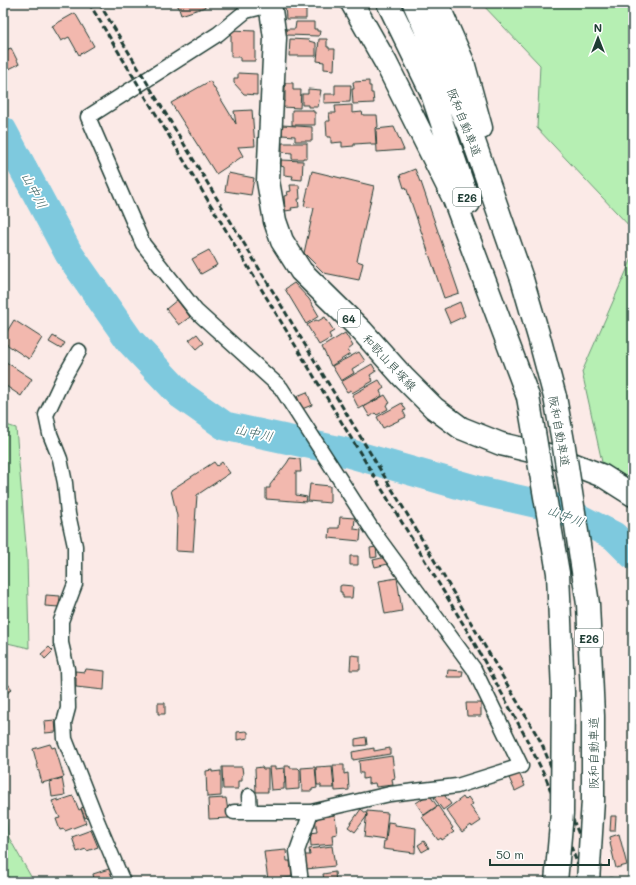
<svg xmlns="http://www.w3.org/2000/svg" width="636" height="885" viewBox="0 0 636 885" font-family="Mali,'Klee One',sans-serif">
<rect width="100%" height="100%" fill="#fbeae7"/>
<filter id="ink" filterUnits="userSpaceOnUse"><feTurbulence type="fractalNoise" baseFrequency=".025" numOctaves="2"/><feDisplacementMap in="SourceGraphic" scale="8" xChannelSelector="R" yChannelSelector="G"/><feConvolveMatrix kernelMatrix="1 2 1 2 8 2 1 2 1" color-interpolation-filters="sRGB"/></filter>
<g filter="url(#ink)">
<path fill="#b6efb3" stroke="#6a9674" d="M481,3H633V230L537,128L540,65Z
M633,256V488L602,462L582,372Z
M3,424L16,428L27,557L29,648L3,642Z
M3,772L8,836L34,882H3Z"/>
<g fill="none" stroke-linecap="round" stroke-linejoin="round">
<path stroke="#7ec9de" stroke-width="29" d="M3,131L69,254L130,341L181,395L225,426L341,451L481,491L561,509L614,536L633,555"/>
</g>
<path fill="#f2b8ae" stroke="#1f3d34" d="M177,3H204L205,7L181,15Z
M287,3H300V5H303V10H306V19H286L285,5H287Z
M75,13L94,46L79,55L69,37L61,41L52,26Z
M296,22H314V29H317V31H320L319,36L286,35V29H295Z
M231,30L255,31V61H240V57H231Z
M290,39L309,40V41L316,43V56H289Z
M319,39H327V47H329V49H335L334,70L324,69V62L317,61Z
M11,48L19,64L7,70L3,62V51Z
M238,73L257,74V95L244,94L234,83V78H238Z
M210,81L236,124L234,111L252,110L255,146L238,147L243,156L216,174L171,103Z
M369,81V86H371V93H373L374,103L353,104L352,89H354L353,82Z
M285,83H293V90H301L300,108L281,107V101H285Z
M335,85H351L350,102L324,103V94H335Z
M308,89L321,90L318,107H308V105H302V94H308Z
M352,105V113L362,112L363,115H377L378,127L375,128L376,145H371V143L354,144V146L342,147V142L331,143V137H327L326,121H330L329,113H336L335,106Z
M292,110H313V112H315V125H292Z
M282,125L312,127V141H295V136L282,135Z
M394,127L404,150L377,152L376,129Z
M282,143H307V158H303V159H292V153L282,152Z
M281,160L303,161L302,180L292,179L293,176L284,175V167L281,166Z
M415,169L420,182H421L459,293L444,298L406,187L404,188L400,175Z
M312,171L374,186L357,261L363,263L359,280L324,273L304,253L314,208L304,206Z
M228,173L254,178L251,195L225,191Z
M290,185H299L300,199H298L299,207L291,208L292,210L285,211L284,196L288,195L287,192L291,191Z
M209,250L217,265L201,274L192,259Z
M294,283L309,299L319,316L306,324L285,289Z
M177,300L190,317L179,325L166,309Z
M460,302L465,316L450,323L444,309Z
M325,317L334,331L329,334L331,338L319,345L307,325L316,320L318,321Z
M14,320L42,338L29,359L3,342V338Z
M345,333L353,346L348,350L350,354L331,366L322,347Z
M197,334L204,343L197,349L189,340Z
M53,336L65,343L61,349L49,342Z
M359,352L365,361L352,369L354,373L341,381L332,366Z
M3,360L32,379L21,396L3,384Z
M372,364L376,371L370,375L373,381L352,393L351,390L347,392L341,382Z
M379,380L384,388L380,391L382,396L359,409L352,395Z
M307,392L312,405L302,409L297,396Z
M385,395L390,403L386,405L388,409L377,415L375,413L370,417L364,407Z
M402,403L406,410L403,411L406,417L383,428L377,417Z
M290,458L300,459L301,472H296V495L307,497L306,502L266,499V488H270V485L287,463Z
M214,462L217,466L222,462L230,473L197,495L193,552L176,551L177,516L171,490Z
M310,484L330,486V503L308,501Z
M340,517L355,518L354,529L361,530L360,541L329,538L330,528H339Z
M376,547L377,557L371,558L370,548Z
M350,556H358V565H350Z
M386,557L388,564L375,567L373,560Z
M397,578L402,611L385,614L379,581Z
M342,585L353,586L352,598H343V595H342V592H340V586Z
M46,595L60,596L59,607L45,606Z
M49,647L53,651L45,659L41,654Z
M351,655L360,656V670H350Z
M86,669L105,671L104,690L76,687V677H75V671L85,672Z
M448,670L463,671L462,677H447Z
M3,678L12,689L5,695L3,693Z
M158,703H165V714H158Z
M466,703H481V716H467Z
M55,720L56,732L45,733L44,721Z
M246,731L248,732V738L237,740V732Z
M366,737L367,745L355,746V739Z
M50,744L52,748L55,747L64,777L42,783L33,749Z
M374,748V751L390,748V754L353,760L352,752Z
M392,756L395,778L392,779L393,785L376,787L375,783L368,784V778L363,779V773H360L359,761Z
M333,765H344V774L348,773L349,790L335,791Z
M285,766H290V768H298L300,770V782H299V789L286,790Z
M332,766L334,788H321V785H317L316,767Z
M222,767H242L243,775H242V781H238V789H223Z
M262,767L263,769H268V792H256L255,768Z
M269,767H275V769L284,768L285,783H284V789L271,790Z
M315,767L317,788L312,789V791H302L301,768Z
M212,770V772L221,771V796L207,797L206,771Z
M519,773L525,786L515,791L509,778Z
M62,778L65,795L52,797L50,782Z
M442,792L451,804L443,810L434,798Z
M429,794L437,806L424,815L416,803Z
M73,796L79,810L81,809L86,823L65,831L64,829L60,830L56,819L60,818L52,801L58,799V801Z
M463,797L465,800L468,797L473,804L470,806L481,821L472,827L471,825L462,832L446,810Z
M226,798L229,818L209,819L208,799Z
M87,806L90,816L85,818L81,808Z
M438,806L453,828L451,829L454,832L442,840L441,838L438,840L422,817Z
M361,809L367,814V816L355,832L348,827Z
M367,811L388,813L385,840L364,837Z
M335,815L337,834L332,835L333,844L311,846L310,833L317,832L315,818Z
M611,816H616L615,831H610Z
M388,822L395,823V825L416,828L415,853L383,849L384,841H386Z
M91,830L98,847L87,851L86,849L77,852L72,837Z
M619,834L627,865L616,868L610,843H611L610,837Z
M424,841L429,848L422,852L418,845Z
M332,846L335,866L306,869L305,855H310L309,849Z
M286,850L287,861H290L292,877L268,880L264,852Z
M112,868L116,882H91L90,880L94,879L93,874Z
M335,872L336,882H318V880H324L323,874Z"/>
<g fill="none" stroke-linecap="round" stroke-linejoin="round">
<defs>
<path id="street" d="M270,5L246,11L218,34L88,117L143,244L196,311L281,388L375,534L474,669L521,766L457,786L390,794L311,812L297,851L301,882
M79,351L63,379L46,415L50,434L60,459L65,483L68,514L75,546V584L61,621V643L67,669L68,708L64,723L65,739L98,823L123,882
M249,796L250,812
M234,812H311"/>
<path id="primary" d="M270,3L275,38L268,181L275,221L282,241L301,271L362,331L403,377L434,408L461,428L501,444L552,456L603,476L633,495"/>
<path id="highway" d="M352,3L386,63L454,199L528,397
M388,3L431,91L469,203
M414,3L471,133L522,279L539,337L555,397
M437,3L463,62L481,128"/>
</defs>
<use href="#street" stroke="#1f3d34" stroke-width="17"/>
<use href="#primary" stroke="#1f3d34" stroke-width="25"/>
<use href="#highway" stroke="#1f3d34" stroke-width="25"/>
<path stroke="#1f3d34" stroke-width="2.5" stroke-dasharray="3 3" stroke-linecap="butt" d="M610,878L619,882"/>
<use href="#street" stroke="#fff" stroke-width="14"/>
<use href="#primary" stroke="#fff" stroke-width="22"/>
<use href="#highway" stroke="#fff" stroke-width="22"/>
<path stroke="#1f3d34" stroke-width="3" stroke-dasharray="6 3" stroke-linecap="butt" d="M89,3L471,637L524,734L546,778L584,882
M99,3L410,519L541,742L578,832L595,882"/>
<defs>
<path id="highway-bridge" d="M528,397L558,573L563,692L562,813L556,882
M555,397L564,447L588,604L593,716V800L588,882"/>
</defs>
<use href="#highway-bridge" stroke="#1f3d34" stroke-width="25" stroke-linecap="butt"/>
<use href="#highway-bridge" stroke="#fff" stroke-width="22"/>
</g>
</g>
<g text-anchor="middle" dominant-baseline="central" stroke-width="3.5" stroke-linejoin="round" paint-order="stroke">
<g fill="#fff" stroke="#627771" stroke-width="1">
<rect x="453" y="188" width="28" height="18" rx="3"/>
<rect x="338" y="309" width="22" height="18" rx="3"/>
<rect x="575" y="629" width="28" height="18" rx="3"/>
</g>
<g font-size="11" font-weight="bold" fill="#1f3d34">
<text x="467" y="197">E26</text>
<text x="349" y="318">64</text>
<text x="589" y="638">E26</text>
</g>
<g font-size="12" fill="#1f3d34" stroke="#fff">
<text transform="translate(465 122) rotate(68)">阪和自動車道</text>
<text transform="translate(390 362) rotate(47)">和歌山貝塚線</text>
<text transform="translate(560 431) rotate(80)">阪和自動車道</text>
<text transform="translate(593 753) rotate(-90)">阪和自動車道</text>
</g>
<g font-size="13" font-style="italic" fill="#37605e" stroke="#fff">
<text transform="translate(35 190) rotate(62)">山中川</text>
<text transform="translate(254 432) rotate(12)">山中川</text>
<text transform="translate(566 515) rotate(21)">山中川</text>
</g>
</g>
<rect width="636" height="885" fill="none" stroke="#fff" stroke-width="16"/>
<rect x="8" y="8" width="620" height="869" fill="none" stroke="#1f3d34" stroke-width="1.5" filter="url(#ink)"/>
<g transform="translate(598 38)" stroke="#ffffff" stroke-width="3" paint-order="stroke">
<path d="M0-3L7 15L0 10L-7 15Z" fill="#1f3d34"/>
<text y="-6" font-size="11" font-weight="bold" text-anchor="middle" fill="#1f3d34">N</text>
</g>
<path d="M490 859v6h119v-6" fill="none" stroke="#1f3d34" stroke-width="2"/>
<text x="496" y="859" font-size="12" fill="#1f3d34" stroke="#ffffff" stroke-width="3" paint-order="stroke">50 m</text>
</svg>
